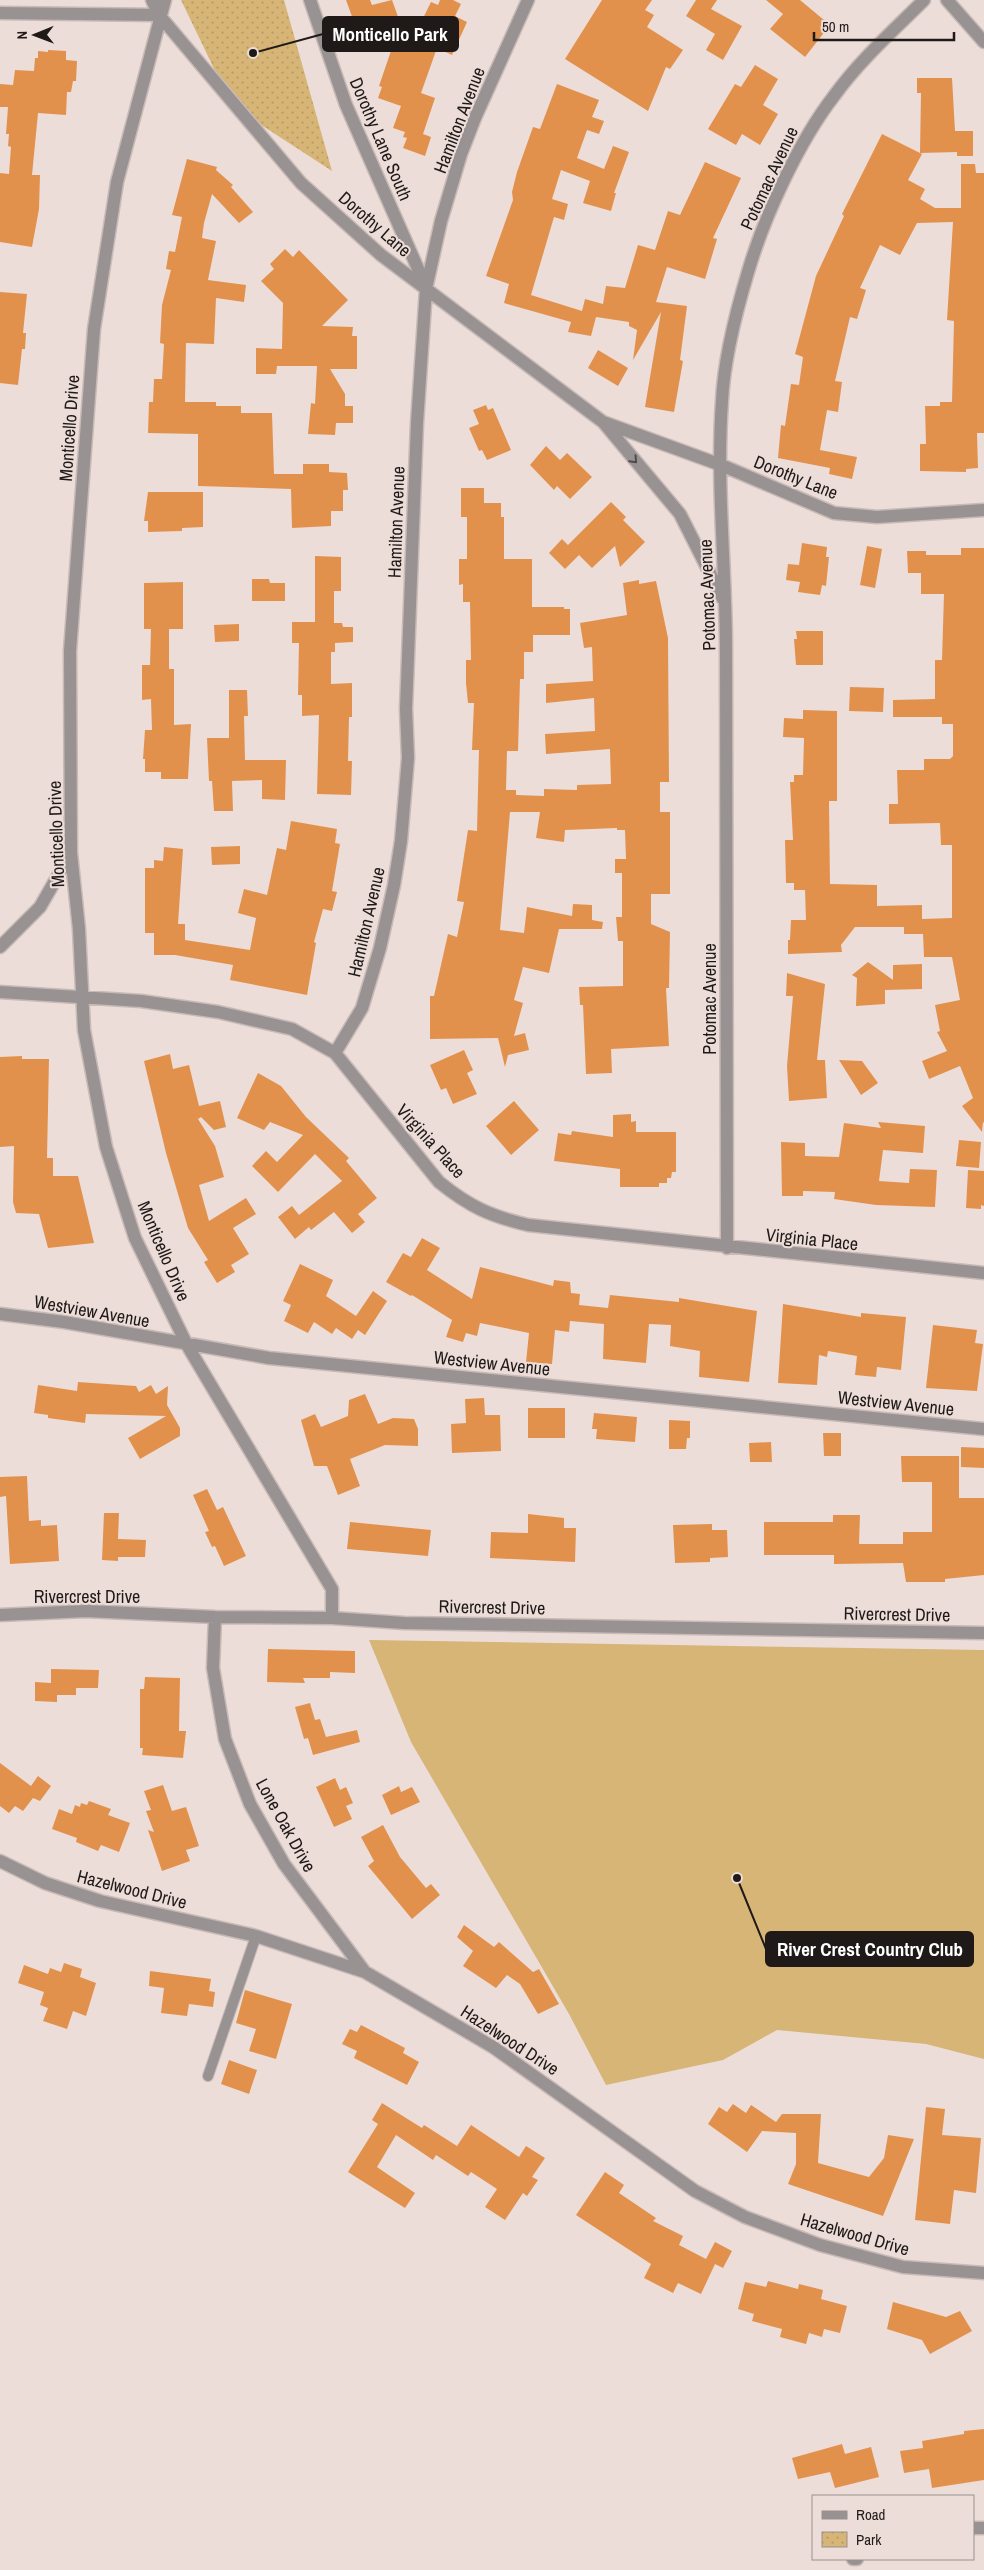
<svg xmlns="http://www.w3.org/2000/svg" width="984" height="2570" viewBox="0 0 984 2570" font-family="'Archivo Narrow',sans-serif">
<defs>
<pattern id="park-dots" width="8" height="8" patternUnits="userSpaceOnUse" patternTransform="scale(1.25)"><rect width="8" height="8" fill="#d6b577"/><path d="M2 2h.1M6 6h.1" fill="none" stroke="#b79b66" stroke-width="1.8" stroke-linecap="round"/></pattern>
</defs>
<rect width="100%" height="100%" fill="#edddd9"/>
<path fill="#d6b577" d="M369,1640L984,1650V2059L926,2044L777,2030L723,2060L606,2085L569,2014L411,1742Z"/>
<path fill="url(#park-dots)" d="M181,0H284L332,171L232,106Z"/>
<path fill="#e2914c" d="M346,0H370L372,5L392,0L409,47L431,2L438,5L440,0H453L461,4L455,16L467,22L452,55L437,48L421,93L435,98L423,134L431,137L425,156L403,148L407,138L403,137L405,132L393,128L401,106L378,98L382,87L379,86L393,45L373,52L366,33L359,36Z
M602,0H652L645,10L654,15L647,27L683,50L670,69L666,67L648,111L565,59Z
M696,0H717L711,9L742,26L723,60L706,50L715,34L686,16Z
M766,0H800L830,25L805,57L770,29L783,14Z
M48,50L66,51V60L77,61L76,81H73L71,92H67L66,115L38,113L32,175H40L39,209L32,247L0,242V173L9,174L11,147L8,146L9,134H6L8,107H0V84L13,85L15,70L34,71L35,58H38V51L48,52Z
M755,65L778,79L763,105L778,114L760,145L742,134L736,145L708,129L735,84L741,87Z
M917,78H952L955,131H973V156H957V152L920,153L921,93H917Z
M557,84L599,100L592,117L604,121L599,134L587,130L577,158L604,169L613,146L629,152L614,193H616L611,211L583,203L590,181L561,170L552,199L568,204L564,220L554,217L531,295L582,311L585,299L603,304L606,286L625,288L638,245L655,250L668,211L680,215L705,162L741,178L713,238L717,239L705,279L667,267L656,302L687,306L680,360L683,361L674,412L645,407L661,312L633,360L637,330L629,326V322L596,317L591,336L568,332L571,322L504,303L509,284L486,276L513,200L512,192L517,172L533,127L540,129Z
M882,134L922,154L908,180L925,189L920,199L935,208H961V164H975L976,173H984V433H977L978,468L966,469V472L920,471V444H926L925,406H940V402H952L954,321L947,320L953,222L917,223L900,255L880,245L860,288L866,290L857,319L850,317L835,381L842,382L838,412L827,410L820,450L857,457L852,479L829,474L830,468L778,458L781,425L785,426L791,384L799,385L803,357L795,354L816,276L844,216L842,214Z
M187,159L217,167L216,170L233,185L231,187L253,212L239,223L212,194L204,223L202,238L216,241L208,280L246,285L244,302L216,298L214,344L186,343L185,402H216V406H241V413H272L274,474H303V464H329V472L347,473L348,490H343V511H331V526L292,528L291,489L198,486V434L148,433L149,402H153L154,379H162L164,344L160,343L162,305L171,270L166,269L169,251L175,252L182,217L172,215Z
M285,249L293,257L299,250L348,300L322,326L353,327L352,336H357V369H330L345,394V406H353V423H336L335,435L308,434L311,403L315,404L317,366H277L276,374H256V348L282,349L283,303L261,281L274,269L270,264Z
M0,292L27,294L23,333H26L25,349H22L18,385L0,383Z
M598,350L628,368L618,386L588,368Z
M486,405L488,410L493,408L511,450L487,460L482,450L479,451L469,428L479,424L473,410Z
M546,446L560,460L567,453L592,477L570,499L557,486L554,490L530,465Z
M461,488H484V503H501V517H504V559H532V607H564V609H570V635H533V652H524V679H520L518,751H507L506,790H516V795L544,796V789L577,790V785L611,784L610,749L546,754L545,734L595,731L594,698L546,703V684L593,681L592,647L584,648L580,623L627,615L623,583L639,580V584L656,581L668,638L669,782H660V812H670V894H651V924L670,932L669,988H666L669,1046L611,1049L612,1073L586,1074L583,1005H580L579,987L623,986V941H618L616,917H622V873H615V859H626L625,830H617V828L565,830L564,842L536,838L540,812H510L500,930L524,933L527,907L572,916L573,904L592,905V920L603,922L602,929H559L549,973L523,967L514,1000L523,1003L514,1036L525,1033L529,1050L508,1055L505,1067L498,1038L430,1039V996H434L448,934L457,937L464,902L457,901L468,830L477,831L479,750H472L474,703H468L466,683V660H471L470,602H463V584L459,585V559H467V517H461Z
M148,492H203V527L182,528V531L148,532V521H144Z
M611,502L626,517L623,520L645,542L620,567L615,546L592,568L579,555L565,569L549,553L562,539L568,545Z
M802,543L827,547L826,557H829L826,586L822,585L820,595L798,592L800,582L786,580L788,564L799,565Z
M867,546L882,549L875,588L860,585Z
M961,548H984V1123L983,1122L982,1132L962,1106L973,1098L960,1066L929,1079L922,1061L947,1051L937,1032L940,1031L935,1005L960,1000L952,957H924L923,934H904V927H855L841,945L842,952L788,954V940H790L791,920H806L805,890H794V883H786L785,840H793L790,782H794V775H803L804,738L783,737L784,718L803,719V710L837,711V801H829L830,884L877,885V906L922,905V919L952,918V845H941L940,823L889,824V804H898L897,770H924V759H950L953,756V724H942V717H893V700L935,699V660H942L944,594H921V573H908L907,551H926V555H961Z
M315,556L341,557V591H334V623H342L343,627H353V642L335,643V652H331V684L352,683V717H349L348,761H352L351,795L317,794L319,715L302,716V695H298L299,643H292V622H315Z
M252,579H269L270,583H285V601H252Z
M183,582V629H169V669H174V725L191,724L188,779H161V772H145V759H143L145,730H152L151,699L142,700V665H150L151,629H144V583Z
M239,624V641L215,642L214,625Z
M796,631H823V665H796L794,639H797Z
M850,687L884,688L883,712L849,711Z
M229,690H247L248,716H244L245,760H286L285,800L262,799V780L232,781L233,811H214L212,781H209L207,738H229Z
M291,821L337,829L335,843L340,844L332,891L337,892L332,911L323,909L314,942L316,943L307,995L230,980L233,965L175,955H154V933H145V868H154V860L163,861L164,847L183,849L178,924H185V940L250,950L256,918L238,913L244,889L267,895L277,848L286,850Z
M240,846V864L212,865L211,847Z
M868,962L893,980V965L922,964V989L885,990V1004L856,1006L857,978L852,975Z
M787,973L825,984L817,1060H825L827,1098L789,1101L787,1066L793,996H786Z
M464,1050L473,1070L467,1073L477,1094L453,1104L446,1088L441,1090L430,1065Z
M170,1054L173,1069L189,1065L199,1106L220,1101L226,1127L214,1130L201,1117L198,1119L215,1146L224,1177L199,1185L209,1221L246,1198L256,1214L233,1228L249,1254L231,1265L235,1272L217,1283L204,1262L208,1260L188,1228L166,1153L144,1061Z
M22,1056V1059H49L47,1158H53V1176H78L94,1243L48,1248L39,1214L16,1213L13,1202L14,1146L0,1147V1057Z
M839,1060L862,1061L878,1083L861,1095Z
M258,1073L281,1086L306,1117L349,1158L346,1161L377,1198L358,1214L365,1222L352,1233L334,1212L311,1230L309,1227L295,1239L278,1217L292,1206L299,1215L342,1181L315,1154L278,1192L252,1166L266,1151L277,1162L303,1135L270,1122L264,1130L237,1118Z
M514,1101L539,1130L511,1155L486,1126Z
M631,1114V1122L636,1121V1132H676V1172H672L671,1178H667V1183H659V1187H620V1169L554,1161L558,1133L571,1135L572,1131L613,1137V1115Z
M878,1122L925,1126L923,1153L883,1150L879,1181L909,1183L910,1169L937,1170L935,1207L876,1205L834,1199L835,1192L803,1191V1196H782L781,1142L805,1143V1156L839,1157L844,1123L881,1128Z
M959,1140L981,1142L979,1168L956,1166Z
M968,1170L984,1171V1206L981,1205V1209L966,1208Z
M422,1238L440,1248L427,1270L472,1299L480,1267L553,1286L554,1280L570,1282L571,1293L580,1294L579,1305L608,1308L610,1295L679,1302V1298L757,1311L749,1382L699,1377L700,1351L670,1346L671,1325L649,1324L646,1363L603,1359L604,1324L570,1321L569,1332L555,1330L552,1364L526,1362L529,1333L480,1323L477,1336L466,1333L463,1342L446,1337L452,1320L412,1295L411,1296L386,1282L403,1253L411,1257Z
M300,1264L333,1280L326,1296L356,1316L373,1291L387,1301L365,1335L358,1330L352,1339L336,1328L332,1334L314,1322L308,1333L284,1321L291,1305L283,1301Z
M783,1304L861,1317V1313L906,1317L901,1370L877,1367L876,1377L855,1375L857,1356L828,1351L827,1357L819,1355L817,1385L778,1383Z
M933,1325L977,1330L975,1343L983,1344L977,1391L926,1388Z
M78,1382L136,1386L139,1392L151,1385L156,1394L168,1386L167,1405L180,1428V1436L140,1459L128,1438L166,1416L86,1414L85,1423L48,1418V1415L34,1413L38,1385L77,1391Z
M365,1394L378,1424L393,1418L414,1419L418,1429V1446L385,1445L350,1459L360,1486L338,1495L327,1466H314L301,1420L315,1414L321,1427L348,1416L349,1400Z
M484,1398L485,1415H500L501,1451L452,1453L451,1424L466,1423L465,1399Z
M528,1408H565V1438H528Z
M594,1413L637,1417L635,1442L596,1439L597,1429H592Z
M669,1420L690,1421V1438H687L686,1449H669Z
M823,1433H841V1456H824Z
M771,1442L772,1462H750L749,1443Z
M961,1447L984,1448V1468L961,1467Z
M901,1456H959V1498H984V1575L945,1579V1582H906L903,1563L834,1564V1555H764V1522H833V1515H860L859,1544H903V1532H932V1482H902Z
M27,1476L29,1521L41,1520V1526L57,1525L59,1561L10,1564L6,1496L0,1497V1477Z
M207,1489L217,1510L223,1507L246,1556L224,1566L215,1546L212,1547L205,1532L209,1531L193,1495Z
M104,1513H119L118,1539L146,1540L145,1557H118V1561L102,1560Z
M528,1514L564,1518V1528H576L575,1562L490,1558L491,1532L528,1533Z
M350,1522L431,1530L428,1556L347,1549Z
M712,1524V1530H727L728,1557L710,1558V1562L675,1563L673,1525Z
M268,1649L355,1651V1673L330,1672V1678H303L305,1683L267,1682Z
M51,1669L99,1670L98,1688H76V1695H57V1702L35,1701V1682L51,1683Z
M145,1677L180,1678L179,1731H186L183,1758L142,1755L143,1748H140V1689H144Z
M310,1703L315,1720L320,1719L326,1737L357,1730L360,1742L313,1755L308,1738L304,1739L295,1707Z
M0,1763L31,1786L38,1776L51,1786L40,1801L33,1798L23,1811L15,1806L9,1813L0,1806Z
M335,1778L340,1790L346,1787L353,1803L346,1806L352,1819L334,1827L316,1787Z
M163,1785L172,1811L186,1807L199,1846L186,1850L190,1861L162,1871L148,1830L154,1832L146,1811L151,1810L144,1791Z
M399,1786L401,1792L412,1787L420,1802L391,1815L382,1795Z
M89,1801L111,1809L108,1815L130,1823L119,1852L101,1845L98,1851L76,1842L77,1838L52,1829L59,1809L72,1814L75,1805L80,1807L81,1803L87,1805Z
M383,1825L400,1857L426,1888L431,1884L440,1895L412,1919L368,1866L374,1861L361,1837Z
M464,1925L494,1947L499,1942L533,1972L539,1969L559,2004L538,2014L520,1984L507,1975L496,1988L463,1966L473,1951L457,1937Z
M64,1963L82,1969L80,1977L96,1983L86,2016L73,2011L67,2029L43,2021L48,2008L40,2005L44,1992L18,1983L24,1965L48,1974L50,1968L61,1972Z
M150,1971L211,1979L209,1991L215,1992L213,2007L189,2004L187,2016L161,2013L164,1988L149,1986Z
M245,1990L292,2004L276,2059L249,2051L256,2029L236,2023Z
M361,2025L405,2048L403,2053L419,2062L407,2085L354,2058L357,2051L342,2044L350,2029L357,2032Z
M229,2060L257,2070L249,2094L221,2084Z
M382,2103L422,2128L424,2125L457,2146L471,2125L519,2157L526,2146L545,2158L532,2177L538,2180L527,2196L523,2193L505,2220L485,2207L497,2189L471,2172L468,2176L436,2155L433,2160L396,2135L377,2167L415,2193L405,2208L348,2172L378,2124L372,2120Z
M733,2104L746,2113L751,2105L776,2122L782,2114H821L818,2163L869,2177L884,2158L888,2135L914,2139L883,2216L788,2184L796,2164V2133L762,2131L747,2152L708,2124L719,2107L727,2112Z
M926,2107L945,2109L942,2135L981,2138L976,2193L954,2190L950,2224L915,2220Z
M605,2172L624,2185L619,2193L656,2218L653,2221L683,2236L679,2245L706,2259L715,2242L732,2251L723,2268L715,2264L701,2294L678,2283L673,2293L644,2278L651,2264L576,2215Z
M768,2281L798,2289L799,2284L823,2290L821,2299L847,2306L840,2333L824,2329L822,2337L809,2333L806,2344L780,2337L782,2329L752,2321L754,2314L738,2309L745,2282L766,2287Z
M893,2302L946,2317L960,2311L972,2331L930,2354L922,2340L887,2329Z
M984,2429V2480L932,2488L929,2469L904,2473L900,2451L923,2448L922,2441L964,2434V2431Z
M842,2444L845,2454L871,2447L879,2477L835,2488L830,2472L798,2479L792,2458Z"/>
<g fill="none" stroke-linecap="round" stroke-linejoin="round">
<defs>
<path id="service" d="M208,2076L256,1936"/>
<path id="minor" d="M152,0L159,15L301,183L381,255L603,422L721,465L834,513L877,517L984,510
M165,0L117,182L94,329L70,651L71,853L79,929L84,1030L106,1147L135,1238L187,1345L332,1589V1618
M310,0L346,105L426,287
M947,0L984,42
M0,13L159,15
M603,422L680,514L723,599
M0,947L40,907L71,853
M0,992L141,1001L218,1012L292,1029L335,1053L439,1182C470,1207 490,1216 528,1225L984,1273
M335,1053L362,1008L380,948L394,885L401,841L408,758L406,709L417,423L426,289L441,221L461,154L475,118L528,0
M727,1248C727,1049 726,849 726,650C726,567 716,484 722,401C724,358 736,312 748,272C764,217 799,141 834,96C860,60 893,31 924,0
M0,1314L64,1322L269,1358L984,1429
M0,1615L86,1611L215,1617L332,1618L404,1623L984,1633
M215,1617L213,1668L225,1739L250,1804L284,1864L365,1972
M0,1861L45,1883L100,1901L256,1936L365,1972L493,2047L695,2191L745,2217L820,2245L903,2267L984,2273
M973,2528H984
M853,2559H857"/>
</defs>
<use href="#service" stroke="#c8bab6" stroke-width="12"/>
<use href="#minor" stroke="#c8bab6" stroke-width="15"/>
<use href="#service" stroke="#999293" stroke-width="10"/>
<use href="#minor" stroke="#999293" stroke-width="12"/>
</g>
<defs><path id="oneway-chevron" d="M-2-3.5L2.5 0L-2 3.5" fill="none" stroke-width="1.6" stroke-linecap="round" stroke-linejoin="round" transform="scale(1.25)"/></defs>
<use stroke="#504a49" href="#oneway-chevron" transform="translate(634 460) rotate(47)"/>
<g text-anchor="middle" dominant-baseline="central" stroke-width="4" stroke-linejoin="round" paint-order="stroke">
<g font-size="18" fill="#1f1a18" stroke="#edddd9">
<text transform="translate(459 120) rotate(-69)">Hamilton Avenue</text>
<text transform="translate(381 139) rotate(67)">Dorothy Lane South</text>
<text transform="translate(769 178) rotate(-65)">Potomac Avenue</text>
<text transform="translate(375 224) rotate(41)">Dorothy Lane</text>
<text transform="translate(69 428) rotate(-86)">Monticello Drive</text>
<text transform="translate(796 477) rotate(22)">Dorothy Lane</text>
<text transform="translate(396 522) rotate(-88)">Hamilton Avenue</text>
<text transform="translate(707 595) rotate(-92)">Potomac Avenue</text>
<text transform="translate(56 834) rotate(-92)">Monticello Drive</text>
<text transform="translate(366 922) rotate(-77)">Hamilton Avenue</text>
<text transform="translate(709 999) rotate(-90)">Potomac Avenue</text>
<text transform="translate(431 1141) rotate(48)">Virginia Place</text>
<text transform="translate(812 1239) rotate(6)">Virginia Place</text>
<text transform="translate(164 1251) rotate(67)">Monticello Drive</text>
<text transform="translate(92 1311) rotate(10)">Westview Avenue</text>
<text transform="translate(492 1363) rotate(6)">Westview Avenue</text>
<text transform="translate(896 1403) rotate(6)">Westview Avenue</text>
<text x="87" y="1596">Rivercrest Drive</text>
<text transform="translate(492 1607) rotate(1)">Rivercrest Drive</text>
<text transform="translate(897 1614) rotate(1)">Rivercrest Drive</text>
<text transform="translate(286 1825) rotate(61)">Lone Oak Drive</text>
<text transform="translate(132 1889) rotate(14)">Hazelwood Drive</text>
<text transform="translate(510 2040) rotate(33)">Hazelwood Drive</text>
<text transform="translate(855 2234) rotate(16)">Hazelwood Drive</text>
</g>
</g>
<path fill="none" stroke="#1f1a18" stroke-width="2" d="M253 53L323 34M737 1878L766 1949"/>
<g fill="#1f1a18" stroke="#edddd9" stroke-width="2">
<circle cx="253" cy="53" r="5"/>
<circle cx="737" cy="1878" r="5"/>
</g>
<g fill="#1f1a18" stroke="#1f1a18" stroke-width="2">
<rect x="323" y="17" width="135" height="34" rx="5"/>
<rect x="766" y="1932" width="207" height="34" rx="5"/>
</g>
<g font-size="19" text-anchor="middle" font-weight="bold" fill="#fff">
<text x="390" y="41">Monticello Park</text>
<text x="870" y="1956">River Crest Country Club</text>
</g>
<rect x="812" y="2495" width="162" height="65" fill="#edddd9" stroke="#9b8f8c"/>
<rect x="822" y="2511" width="25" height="8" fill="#999293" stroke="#9b8f8c"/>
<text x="856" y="2520" font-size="15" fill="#1f1a18">Road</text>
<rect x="822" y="2532" width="25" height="15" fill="url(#park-dots)" stroke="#9b8f8c"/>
<text x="856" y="2545" font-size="15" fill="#1f1a18">Park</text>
<g transform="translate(35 35) rotate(269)" stroke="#edddd9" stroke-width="4" paint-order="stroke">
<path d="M0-4L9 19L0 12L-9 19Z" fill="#1f1a18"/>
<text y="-8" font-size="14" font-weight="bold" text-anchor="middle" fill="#1f1a18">N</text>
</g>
<path d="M814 32v8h140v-8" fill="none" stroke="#1f1a18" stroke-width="2.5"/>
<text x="822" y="32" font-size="15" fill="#1f1a18" stroke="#edddd9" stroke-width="4" paint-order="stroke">50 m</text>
</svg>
